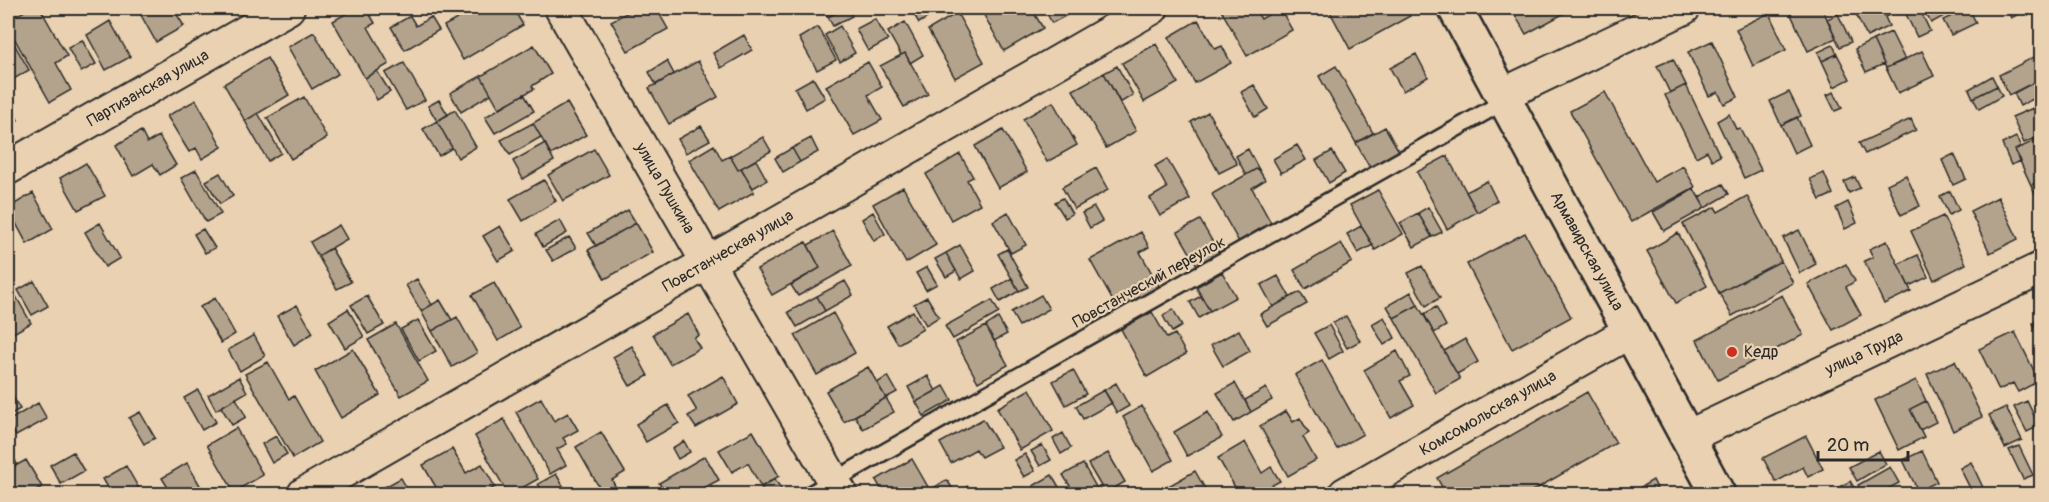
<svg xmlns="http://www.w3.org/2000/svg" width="2049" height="502" viewBox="0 0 2049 502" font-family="Pangolin,sans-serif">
<rect width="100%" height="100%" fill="#e9d1b1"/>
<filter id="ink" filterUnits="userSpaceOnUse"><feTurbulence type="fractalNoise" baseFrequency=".0167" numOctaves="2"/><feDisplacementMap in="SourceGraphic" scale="12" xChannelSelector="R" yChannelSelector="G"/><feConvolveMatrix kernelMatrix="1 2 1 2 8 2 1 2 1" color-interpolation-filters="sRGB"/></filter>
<g filter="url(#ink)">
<path fill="#b4a38c" stroke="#2b2b2b" stroke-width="1.5" d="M30,8H40L67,56L56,63L71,90L50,102L8,27V20Z
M137,8H173L184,26L156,42Z
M356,8H366L375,23L368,27L389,64L365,78L333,21Z
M477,8H513L523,25L463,60L444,26Z
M636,8H656L668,29L628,51L611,21Z
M656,8H673L660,15Z
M822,8H845L828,17Z
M845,8H847L852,16L833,26L828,17Z
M910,8H938L940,10L919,23Z
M980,8H1031L1043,28L1004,51Z
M1044,8H1080L1052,23Z
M1220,8H1254L1261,19L1280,8L1292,30L1247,56Z
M1328,8H1405L1410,16L1350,49Z
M1511,8H1574L1526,34Z
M1788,8H1822L1836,38L1808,51Z
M1853,8H1900L1901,9L1885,17L1889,26L1867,37Z
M1909,8H1919L1930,31L1917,37L1904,10Z
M1923,8H1940L1944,16L1931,23Z
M1969,8L1976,23L1951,35L1943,20Z
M2006,8H2030L2011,18Z
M957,13L984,62L955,78L928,30Z
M1769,13L1786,50L1753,66L1736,29Z
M1838,14L1851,42L1840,47L1827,19Z
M410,16L416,26L431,17L439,30L405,50L391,27Z
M875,19L888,40L868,51L856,29Z
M1198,20L1215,49L1222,46L1231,63L1195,83L1169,37Z
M110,21L130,57L106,70L87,35Z
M905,22L923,55L910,63L905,53L901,55L888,32Z
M840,26L855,53L840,62L825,35Z
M818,27L836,60L817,70L799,38Z
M314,32L338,74L312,89L288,47Z
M1891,32L1905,60L1886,68L1873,40Z
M8,33L29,70L12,80L8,71Z
M744,35L752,50L721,68L713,53Z
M82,40L96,64L81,72L68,48Z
M1873,40L1884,64L1866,72L1855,49Z
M1712,41L1738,97L1724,104L1718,92L1709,96L1688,52Z
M1156,44L1178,83L1144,102L1122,63Z
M534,45L551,74L532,86L534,89L499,108L481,76Z
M1833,45L1837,54L1822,61L1818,52Z
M1922,51L1934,76L1898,93L1886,68Z
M905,53L928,94L904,107L880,66Z
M2042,53V78L2009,95L1999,75Z
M1416,54L1428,77L1403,91L1390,68Z
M1837,54L1850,79L1834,87L1822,61Z
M267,58L289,95L245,121L224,84Z
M1673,59L1686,85L1670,93L1657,66Z
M667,61L674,74L656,85L649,72Z
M698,61L718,97L669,124L649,88Z
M868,62L882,87L868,95L882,120L854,135L826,86Z
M404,63L425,100L406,110L385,73Z
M1117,66L1133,95L1120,103L1104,73Z
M1336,66L1373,133L1356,143L1319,76Z
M377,71L390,92L377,100L365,78Z
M1104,73L1136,131L1106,148L1073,90Z
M481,76L491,94L461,112L450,93Z
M1992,76L1997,86L1973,98L1969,89Z
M813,78L825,98L806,109L795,88Z
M2042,78V94L2020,106L2014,93Z
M1254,85L1268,109L1255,117L1241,92Z
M1686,85L1720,156L1712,160L1707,151L1696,157L1665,95Z
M1997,86L2002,96L1979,109L1973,98Z
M1605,92L1654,182L1683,166L1695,187L1631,222L1570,111Z
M1789,92L1801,116L1781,125L1770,101Z
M1834,92L1842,108L1835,111L1827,95Z
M524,94L534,111L495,133L485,117Z
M304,97L327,138L291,159L267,118Z
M196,100L222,147L202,159L196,148L189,152L167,116Z
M439,100L448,115L437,121L428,106Z
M8,101L18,120L8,126Z
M1053,102L1077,145L1047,162L1023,119Z
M567,103L586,135L551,155L533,123Z
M2033,108L2042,128V135L2024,143L2012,117Z
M455,110L476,147L458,158L437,121Z
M1208,112L1237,164L1219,173L1191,122Z
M258,113L281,153L268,161L245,121Z
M1729,114L1736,129L1740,128L1761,170L1744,178L1717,121Z
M1797,117L1810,145L1794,153L1781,125Z
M1911,119L1916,130L1865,154L1859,143Z
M437,121L452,148L439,156L423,129Z
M533,123L541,137L510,155L501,140Z
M701,126L710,140L686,153L678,139Z
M1385,127L1399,151L1370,168L1356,143Z
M1003,130L1027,172L998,188L975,146Z
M141,131L147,143L159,136L176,165L160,175L153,164L133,176L116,145Z
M763,137L771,151L738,170L730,156Z
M2016,137L2021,147L2015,150L2021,161L2011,165L2002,144Z
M811,138L818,152L800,162L792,148Z
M2038,139L2042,148V180L2031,185L2015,150Z
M545,143L554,161L523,179L513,161Z
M714,145L722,160L730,156L738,170L741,168L754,192L719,212L689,160Z
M1297,145L1306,160L1281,173L1273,159Z
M792,148L800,162L783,172L775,158Z
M594,149L609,175L563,201L548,175Z
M1248,149L1258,168L1246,175L1236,156Z
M1332,151L1345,173L1329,183L1316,160Z
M960,154L973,177L967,180L980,204L951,220L926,174Z
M1954,154L1966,179L1953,185L1942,160Z
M1447,156L1477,212L1447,229L1417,172Z
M1167,159L1190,199L1160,216L1150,198L1167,188L1155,166Z
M756,160L767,180L753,188L741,168Z
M86,163L105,196L78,210L60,178Z
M1096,168L1108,190L1074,209L1062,187Z
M1258,168L1265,180L1252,188L1271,223L1239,242L1212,194Z
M196,170L221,214L206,222L181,178Z
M220,173L233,196L220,204L206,181Z
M1824,173L1833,194L1820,200L1810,179Z
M1906,175L1920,206L1901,215L1887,184Z
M1855,177L1860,188L1849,193L1844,182Z
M544,180L556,201L523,221L510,199Z
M2042,180V207L2031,185Z
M1487,181L1497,201L1477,212L1466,192Z
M1723,184L1729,194L1705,208L1699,197Z
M903,187L936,245L906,263L873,204Z
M1694,189L1705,208L1664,231L1653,212Z
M1378,190L1403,234L1375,250L1350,205Z
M1950,191L1959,210L1949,215L1940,196Z
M33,193L53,229L27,244L8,208Z
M1747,196L1781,261L1719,293L1683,224L1715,207L1718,212Z
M1998,197L2018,239L1990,253L1970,211Z
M1063,198L1072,214L1065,218L1055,202Z
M1848,202L1857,223L1845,229L1836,208Z
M1094,207L1102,221L1090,228L1082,213Z
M1428,207L1442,232L1432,237L1418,213Z
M628,210L636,223L596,246L588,233Z
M873,212L885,234L874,241L862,219Z
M1008,212L1026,245L1011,253L993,221Z
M1418,213L1432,237L1414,247L1400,223Z
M1943,216L1966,264L1934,280L1911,231Z
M560,220L567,233L543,247L536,234Z
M1200,220L1219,253L1197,265L1178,232Z
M100,223L120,258L105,267L85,232Z
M636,223L653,252L605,279L588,250Z
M339,225L347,239L318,256L310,242Z
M500,226L515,251L498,261L483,236Z
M1361,226L1373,245L1358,253L1347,234Z
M203,229L215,248L205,253L194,234Z
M1799,230L1816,264L1800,273L1783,238Z
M833,231L852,266L798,296L791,285L820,268L808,245Z
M1141,232L1149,247L1140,252L1159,286L1118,310L1090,260Z
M1525,233L1571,317L1512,349L1467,264Z
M1678,233L1707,286L1676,303L1647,251Z
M569,237L576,248L553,261L546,250Z
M1887,241L1911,291L1884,304L1864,261L1873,257L1869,249Z
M806,242L820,268L772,295L757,269Z
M1341,243L1352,262L1305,289L1294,270Z
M960,245L975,271L961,279L946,253Z
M331,248L351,282L337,289L318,256Z
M1007,249L1028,287L1019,291L998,254Z
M946,253L956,271L946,277L935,259Z
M1918,255L1928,277L1909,286L1898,264Z
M1781,261L1793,283L1732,316L1719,293Z
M1846,264L1855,281L1846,287L1861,315L1833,330L1808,284Z
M1422,266L1440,298L1426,306L1408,273Z
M927,267L937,284L926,290L916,273Z
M1222,272L1236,297L1210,311L1196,287Z
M1278,276L1290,297L1273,307L1261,285Z
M1012,278L1019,291L1000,302L993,289Z
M417,279L432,305L421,311L406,285Z
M34,281L48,306L32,315L18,290Z
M845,281L853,295L825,311L817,296Z
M494,283L520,328L498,341L472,295Z
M13,291L31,323L10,335L8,331V294Z
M1300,292L1307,304L1267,326L1260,314Z
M1411,292L1418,305L1394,318L1387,306Z
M1041,295L1049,309L1019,326L1011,312Z
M1782,295L1803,335L1718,380L1697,340Z
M367,296L384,325L368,334L351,305Z
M817,296L825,311L797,327L788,312Z
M1201,296L1210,311L1199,318L1190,302Z
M927,297L939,317L926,325L914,304Z
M215,298L235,334L221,343L200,307Z
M440,300L452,320L432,331L421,311Z
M992,300L999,313L953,339L945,326Z
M297,305L313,333L294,345L277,316Z
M1418,305L1460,379L1436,393L1394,318Z
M1436,307L1446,326L1434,333L1424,314Z
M348,309L364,337L345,348L329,321Z
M1173,309L1182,326L1172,332L1163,316Z
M913,311L923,329L898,344L887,326Z
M1152,312L1167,338L1175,334L1186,354L1147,377L1121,329Z
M833,313L855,353L817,375L795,335Z
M688,314L699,335L694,338L700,348L670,364L653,334Z
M1346,316L1360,341L1347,348L1333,323Z
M457,317L477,353L452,367L432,331Z
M1384,317L1395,338L1384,345L1372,324Z
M998,318L1007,334L994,341L986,326Z
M2042,318V340L2033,323Z
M418,320L436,351L419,361L401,329Z
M396,324L428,381L401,396L368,340Z
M1329,325L1343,351L1329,359L1314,333Z
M986,326L1008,365L978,382L956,342Z
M1239,330L1250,351L1223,366L1211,345Z
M2015,332L2039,381L2018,392L2013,383L1999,390L1979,349Z
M254,335L265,356L240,371L228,350Z
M1465,339L1478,362L1457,374L1444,351Z
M632,346L648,376L630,386L613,357Z
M353,349L380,395L341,418L315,371Z
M1397,351L1410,376L1400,381L1414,405L1391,418L1364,370Z
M1322,360L1363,434L1337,449L1295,375Z
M1955,361L1982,417L1953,431L1927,374Z
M268,362L289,399L294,396L320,442L293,458L245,374Z
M868,367L886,398L844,422L826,391Z
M1073,370L1086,394L1066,405L1053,381Z
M723,376L738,404L696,428L688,416L697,411L688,396Z
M888,376L897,392L886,398L877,383Z
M928,376L936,391L916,402L908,387Z
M239,377L247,392L216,410L208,395Z
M1916,380L1926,401L1910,409L1924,437L1899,450L1875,400Z
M1116,383L1129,406L1117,413L1104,390Z
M1235,383L1251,412L1234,422L1217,393Z
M944,386L952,400L924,416L916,402Z
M8,388L20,409L8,416Z
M1266,388L1272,400L1251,412L1245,400Z
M1030,389L1053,431L1020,450L997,408Z
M198,390L216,422L202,430L184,398Z
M1104,390L1112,403L1083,419L1076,406Z
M1587,392L1616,443L1527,494H1446L1437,478Z
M236,398L246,417L232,425L221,407Z
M541,398L554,421L568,413L578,430L563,438L567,444L557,449L566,465L550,474L516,412Z
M886,398L894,412L863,429L855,416Z
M1926,401L1936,422L1920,430L1910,409Z
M2027,401L2039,426L2027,432L2014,407Z
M38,403L47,419L16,436L8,421Z
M668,405L679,423L646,442L636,424Z
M1142,406L1173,460L1153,471L1123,417Z
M2006,407L2022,440L2005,448L1989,415Z
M1286,411L1293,422L1300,418L1309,433L1303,437L1316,460L1288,476L1260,426Z
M140,412L155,438L144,444L129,418Z
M1208,412L1222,437L1187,456L1174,432Z
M504,419L538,479L511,494H508L475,436Z
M983,419L1000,447L981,457L976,449L951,463L940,443Z
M236,428L263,475L234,492L207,445Z
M753,431L779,476L761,487L748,463L732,472L719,450Z
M601,432L625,472L612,480L617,490L610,494H603L576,447Z
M1063,433L1071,448L1061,454L1053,439Z
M276,436L287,454L272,463L262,444Z
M1806,436L1823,469L1808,477L1803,467L1776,482L1763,458Z
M684,441L690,452L678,459L672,448Z
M1245,442L1262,473L1271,467L1280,481L1256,494H1239L1218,458Z
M1042,445L1051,460L1040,466L1031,451Z
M2019,446L2033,475L2023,479L2009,450Z
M8,447L17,464L8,470Z
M452,449L466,473L482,464L495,487L485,493L486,494H440L423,465Z
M1879,451L1886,464L1857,481L1849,467Z
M1922,451L1937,482L1918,491L1903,460Z
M73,452L84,471L61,484L50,465Z
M1108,453L1125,482L1105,493L1088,464Z
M1025,454L1035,471L1024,477L1014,460Z
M705,456L719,480L692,494H666L659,483Z
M912,459L932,494H884L876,480Z
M26,460L42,487L29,494H8V470Z
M1971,462L1986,494H1973L1960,468Z
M187,463L205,494H172L162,478Z
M1083,464L1100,494H1075L1063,475Z
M126,466L142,494H112L103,479Z
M1890,467L1899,483L1878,494H1863L1858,485Z
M1195,471L1208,494H1169L1165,488Z
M556,474L568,494H544L538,484Z
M1052,475L1063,494H1038L1033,486Z
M401,478L410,494H374V493Z
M775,479L784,494H766L761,487Z
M947,480L956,494L968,486L973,494H936L933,488Z
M1653,480L1657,488L1645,494H1642L1639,488Z
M1850,481L1858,494H1840L1837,489Z
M710,485L715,494H692Z"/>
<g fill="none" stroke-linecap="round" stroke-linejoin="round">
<defs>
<path id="service" d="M810,494L1505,101"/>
<path id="minor" d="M561,8L841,494
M1502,95L1684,8
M8,168L288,8
M1687,437L2042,268
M304,494L1152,8
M1345,494L1631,331"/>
<path id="tertiary" d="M1455,8L1718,494"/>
</defs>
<use href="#service" stroke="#2b2b2b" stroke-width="20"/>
<use href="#minor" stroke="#2b2b2b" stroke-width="36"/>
<use href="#tertiary" stroke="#2b2b2b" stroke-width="38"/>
<use href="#service" stroke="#e9d1b1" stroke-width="15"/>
<use href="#minor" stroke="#e9d1b1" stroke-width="32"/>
<use href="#tertiary" stroke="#e9d1b1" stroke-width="33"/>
</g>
</g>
<circle fill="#c8321e" stroke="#e9d1b1" stroke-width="2" cx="1732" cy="352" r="6"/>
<g text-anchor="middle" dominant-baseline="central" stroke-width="4.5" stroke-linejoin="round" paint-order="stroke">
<g font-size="16" fill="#2b2b2b" stroke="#e9d1b1">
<text transform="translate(148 88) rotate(-30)">Партизанская улица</text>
<text transform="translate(665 188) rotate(60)">улица Пушкина</text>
<text transform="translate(728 251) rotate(-30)">Повстанческая улица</text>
<text transform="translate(1587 251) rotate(61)">Армавирская улица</text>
<text transform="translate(1149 282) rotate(-29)">Повстанческий переулок</text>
<text transform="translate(1864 353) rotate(-25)">улица Труда</text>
<text transform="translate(1488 413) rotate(-30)">Комсомольская улица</text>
</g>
<g font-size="16" fill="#2b2b2b" stroke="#e9d1b1" text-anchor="start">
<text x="1744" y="352">Кедр</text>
</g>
</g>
<rect width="2049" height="502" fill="none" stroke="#e9d1b1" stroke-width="30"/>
<rect x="15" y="15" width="2019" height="472" fill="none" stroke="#2b2b2b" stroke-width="2" filter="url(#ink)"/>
<path d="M1818 451v9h90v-9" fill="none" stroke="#2b2b2b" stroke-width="3"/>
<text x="1827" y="451" font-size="18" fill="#2b2b2b" stroke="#e9d1b1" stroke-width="4.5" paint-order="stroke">20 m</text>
</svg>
